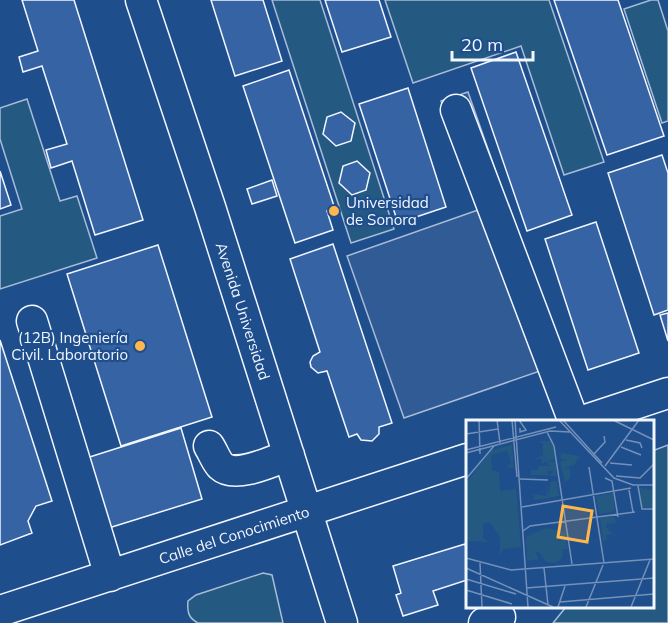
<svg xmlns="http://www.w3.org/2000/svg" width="668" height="623" viewBox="0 0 668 623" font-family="Mulish,sans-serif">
<rect width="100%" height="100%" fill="#1f4e8c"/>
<path fill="#245a82" stroke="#a8bbd7" stroke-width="1.5" d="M272,0H320L394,229L351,243Z
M385,0H549L604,162L564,175L521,46L413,83Z
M651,0H658L668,31V121L662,123L624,9Z
M27,99L60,201L77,196L97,258L0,289V216L22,209L0,139V108Z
M668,445V623H553L566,607L652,606V451Z
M263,573L272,575L283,623H198C188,618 187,611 188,601L196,595Z"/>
<path fill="#305b95" stroke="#a8bbd7" stroke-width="1.5" d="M468,92L563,363L404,418L347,256L478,210L441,101Z"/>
<path fill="#3563a3" stroke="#f2f6ff" stroke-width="1.5" d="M22,0H74L143,220L95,235L72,161L51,168L46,150L67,144L42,66L23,72L19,57L38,51Z
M211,0H263L282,61L235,76Z
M325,0H379L391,37L342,52Z
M554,0H618L664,136L607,155Z
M516,52L572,215L527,231L471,68Z
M289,70L335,209L327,211L333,230L295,243L243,86Z
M408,88L446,207L398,223L359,104Z
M341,112L355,123L351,141L336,146L323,134L327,117Z
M662,155L668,173V310L654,315L608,173Z
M357,161L370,173L366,190L352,195L339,183L343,166Z
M0,171L11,205L0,209Z
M272,180L277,196L252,204L247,189Z
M596,222L639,353L588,370L545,239Z
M333,244L392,423L379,427V434L372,441L361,440L357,434L349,437L327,371L318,373L311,367L310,362L313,356L320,352L290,259Z
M158,245L212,417L121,446L67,274Z
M668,313V341L660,315Z
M0,340L52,501L36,506L28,521L32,533L0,545Z
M181,428L202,499L99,531L77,461Z
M465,544L467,552V580L433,591L438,605L403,616L396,595L401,593L393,566Z"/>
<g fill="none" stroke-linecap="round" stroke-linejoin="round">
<defs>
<path id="minor" d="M141,0L210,207L342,623
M456,110L574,422
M32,321L110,576
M580,422L668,393
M209,446C213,452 216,461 221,466C235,479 273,461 289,455
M0,611L467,459
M484,623L500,617"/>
</defs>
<use href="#minor" stroke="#f2f6ff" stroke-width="33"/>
<use href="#minor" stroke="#1f4e8c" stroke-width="30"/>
</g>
<g fill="#ffb74d" stroke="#1f4e8c" stroke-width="2">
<circle cx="334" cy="211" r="6"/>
<circle cx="140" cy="346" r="6"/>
</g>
<g text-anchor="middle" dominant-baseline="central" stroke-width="4.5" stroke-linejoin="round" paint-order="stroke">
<g font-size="15" fill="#f2f6ff" stroke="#1f4e8c" text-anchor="start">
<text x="346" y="202">Universidad<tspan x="346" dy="17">de Sonora</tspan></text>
<text x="128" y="337" text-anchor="end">(12B) Ingeniería<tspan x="128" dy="17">Civil. Laboratorio</tspan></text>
</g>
<g font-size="15" fill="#f2f6ff" stroke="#1f4e8c">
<text transform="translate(243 311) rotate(72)">Avenida Universidad</text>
<text transform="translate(234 535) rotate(-18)">Calle del Conocimiento</text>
</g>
</g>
<g transform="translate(466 420)">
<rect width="188" height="188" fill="#1f4e8c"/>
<path d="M73,21H87L89,39L81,41L90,42V56H84L87,51H81L83,55H65V50H72V46H84L80,41L76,44V39L67,38L77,36V24ZM46,25L48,48H41L45,42L41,31L25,35L26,50L33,52L34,71L50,69L55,127L38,129L34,135V117L24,102L17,104V118L23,122L0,121V63L26,30ZM95,33L114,36L108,45L99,47L104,49V58L99,62L94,42L103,39H95ZM81,61L82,76L85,61H91L93,76L68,80L67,74L80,76ZM174,68L187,70V88L176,87ZM147,73L149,91L133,94L130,76ZM146,96L151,103L140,104V108L148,107L141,109L148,114L140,115L141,120L137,121L134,98ZM80,108L99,112L102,129H97L96,138L89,143L80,142L73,132H69L73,139L61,141L60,117Z" fill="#245a82"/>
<path fill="none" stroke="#7391ba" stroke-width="1.5" d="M13,0L14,34M31,0L34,23M46,0L51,57M49,0L62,187M53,0L60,10L54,12V8M93,0L148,58L167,65H188M97,0L136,43M147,0L188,20M81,12L88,26L106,144M0,14L32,9M160,20L174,23L176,28M155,27L175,35M0,30L90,7M0,33L84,11L104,12M128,34L139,22L138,16M144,43L166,45M139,46L173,0M123,47L138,143M150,56L174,58L188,44M139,58L146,61L152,97M0,59L28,26M54,59L82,60M172,66L176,89H188M163,70L167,92M56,87L165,68M57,111L64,106L169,92M0,138L45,150L188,139M14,143L16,187M0,148L87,187M78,148L82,185M0,159L50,174M60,168L188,158M0,170L46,184M94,182L188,174M92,187L99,166M120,187L137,145M165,187L184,140"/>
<path fill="#ffb74d" fill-opacity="0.15" stroke="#ffb74d" stroke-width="3" d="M97,86L126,91L121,122L92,117Z"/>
<rect width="188" height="188" fill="none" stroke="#f2f6ff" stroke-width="3"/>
</g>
<path d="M452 51v9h81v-9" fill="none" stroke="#f2f6ff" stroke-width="3"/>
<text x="461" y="51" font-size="18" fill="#f2f6ff" stroke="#1f4e8c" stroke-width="4.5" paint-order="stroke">20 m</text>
</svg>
